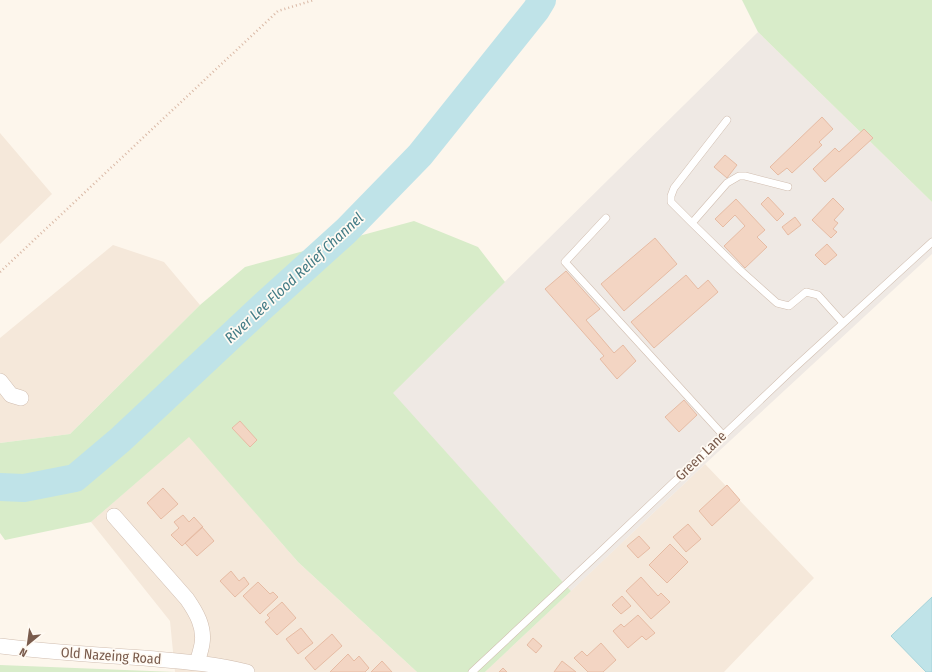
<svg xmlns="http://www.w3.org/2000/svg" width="932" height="672" viewBox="0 0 932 672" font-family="'Fira Sans Condensed',sans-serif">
<rect width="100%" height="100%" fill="#fdf6ec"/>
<path fill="#f5e8da" d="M0,133L52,194L0,244Z
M113,245L164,262L200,305L70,434L0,443V338Z
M189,436L298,562L417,672H175L170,621L91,522Z
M705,464L814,578L724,672H485Z"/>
<path fill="#efe9e4" d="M758,32L932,202V254L705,464L571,591L392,393Z"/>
<path fill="#d8ecc9" d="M742,0H932V202L758,32Z
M414,221L478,247L505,282L393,393L571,591L485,672H417L298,562L189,437L91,522L5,540L0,533V443L70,434L200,305L245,267Z
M0,665L175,672H176H0Z"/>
<path fill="#bfe3e8" stroke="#a5d3da" d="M932,597V672H926L891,636Z"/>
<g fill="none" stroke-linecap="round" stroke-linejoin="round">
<path stroke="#bfe3e8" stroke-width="28" d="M0,487L24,488L75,478L120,440L262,307L346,231L420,155L536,10L542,0"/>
</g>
<path fill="#f3d5c3" stroke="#e6bba3" d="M822,117L833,129L819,142L822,145L792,173L787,168L778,175L770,167Z
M864,129L873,138L825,182L813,169L835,148L839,152Z
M725,155L737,165L727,178L714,167Z
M768,197L784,214L777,221L761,204Z
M833,198L844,209L834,220L838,223L833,229L837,232L831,238L812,220Z
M736,199L765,230L757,237L767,247L745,268L724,246L745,226L735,215L723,227L715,219Z
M795,217L801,225L788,235L782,227Z
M655,238L677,264L624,311L601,284Z
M827,244L837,255L825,265L815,255Z
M566,271L600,309L586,320L614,353L623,345L636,361L617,379L600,359L604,356L545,289Z
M686,275L698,289L708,280L718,292L654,348L631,322Z
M684,400L697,415L679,432L665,417Z
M240,421L257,440L250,447L232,428Z
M727,485L740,500L712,526L699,511Z
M163,488L178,504L161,519L147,503Z
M183,515L189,522L194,517L203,527L182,546L171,535L179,528L174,522Z
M688,524L701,539L686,552L673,537Z
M202,527L214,541L197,556L185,543Z
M639,536L650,548L638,558L627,546Z
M670,544L688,562L667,583L649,565Z
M231,571L239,581L244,577L249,584L235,597L220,581Z
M641,577L658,596L661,593L670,602L651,619L626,591Z
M258,582L270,594L273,592L278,597L260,614L243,596Z
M622,596L631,606L621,614L612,605Z
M282,602L296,618L277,635L265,622L270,618L267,615Z
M638,615L655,633L646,640L642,636L628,648L613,631L621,624L624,627Z
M301,628L313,643L298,654L286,639Z
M332,634L342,646L315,670L305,658Z
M533,638L542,646L536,653L527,645Z
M601,643L616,660L603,672H588L574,658L582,651L587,656Z
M348,654L354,661L359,656L369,668L365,672H330Z
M382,661L392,672H371Z
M562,661L576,672H554Z
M503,668L507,672H499Z"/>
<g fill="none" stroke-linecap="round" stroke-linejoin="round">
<defs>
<path id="lane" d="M788,187L745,176H739L727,183L692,223L739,269L777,303L789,306L806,292L818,295L843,323
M606,218L565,262L723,435
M692,223L671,202V196L674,188L727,120
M472,672L597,555L792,370L932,242"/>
<path id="street" d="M0,381L11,395L21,398
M114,516L187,599C196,612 205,627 202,644C201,650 199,656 197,663
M0,646C48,652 96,655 144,658C178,661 213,663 247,672"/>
</defs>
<use href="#lane" stroke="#d1beb0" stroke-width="8"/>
<use href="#street" stroke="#d1beb0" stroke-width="16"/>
<path stroke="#d9b8a5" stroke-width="2.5" stroke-dasharray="1 3" stroke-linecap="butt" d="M0,272L278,11L314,0"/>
<use href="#lane" stroke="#fff" stroke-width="7"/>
<use href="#street" stroke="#fff" stroke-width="15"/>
</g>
<g text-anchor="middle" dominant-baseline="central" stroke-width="3.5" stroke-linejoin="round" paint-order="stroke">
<g font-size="14" fill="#7a5c4d" stroke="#fffaf3">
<text transform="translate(701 456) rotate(-44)">Green Lane</text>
<text transform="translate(111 656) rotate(4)">Old Nazeing Road</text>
</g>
<g font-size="15" font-style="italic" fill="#437c86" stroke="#fffaf3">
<text transform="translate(294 278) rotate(-43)">River Lee Flood Relief Channel</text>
</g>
</g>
<g transform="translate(28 644) rotate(209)" stroke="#fffaf3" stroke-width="3" paint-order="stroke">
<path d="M0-3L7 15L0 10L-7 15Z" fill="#7a5c4d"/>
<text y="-6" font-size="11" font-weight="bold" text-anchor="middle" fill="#7a5c4d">N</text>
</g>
</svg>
